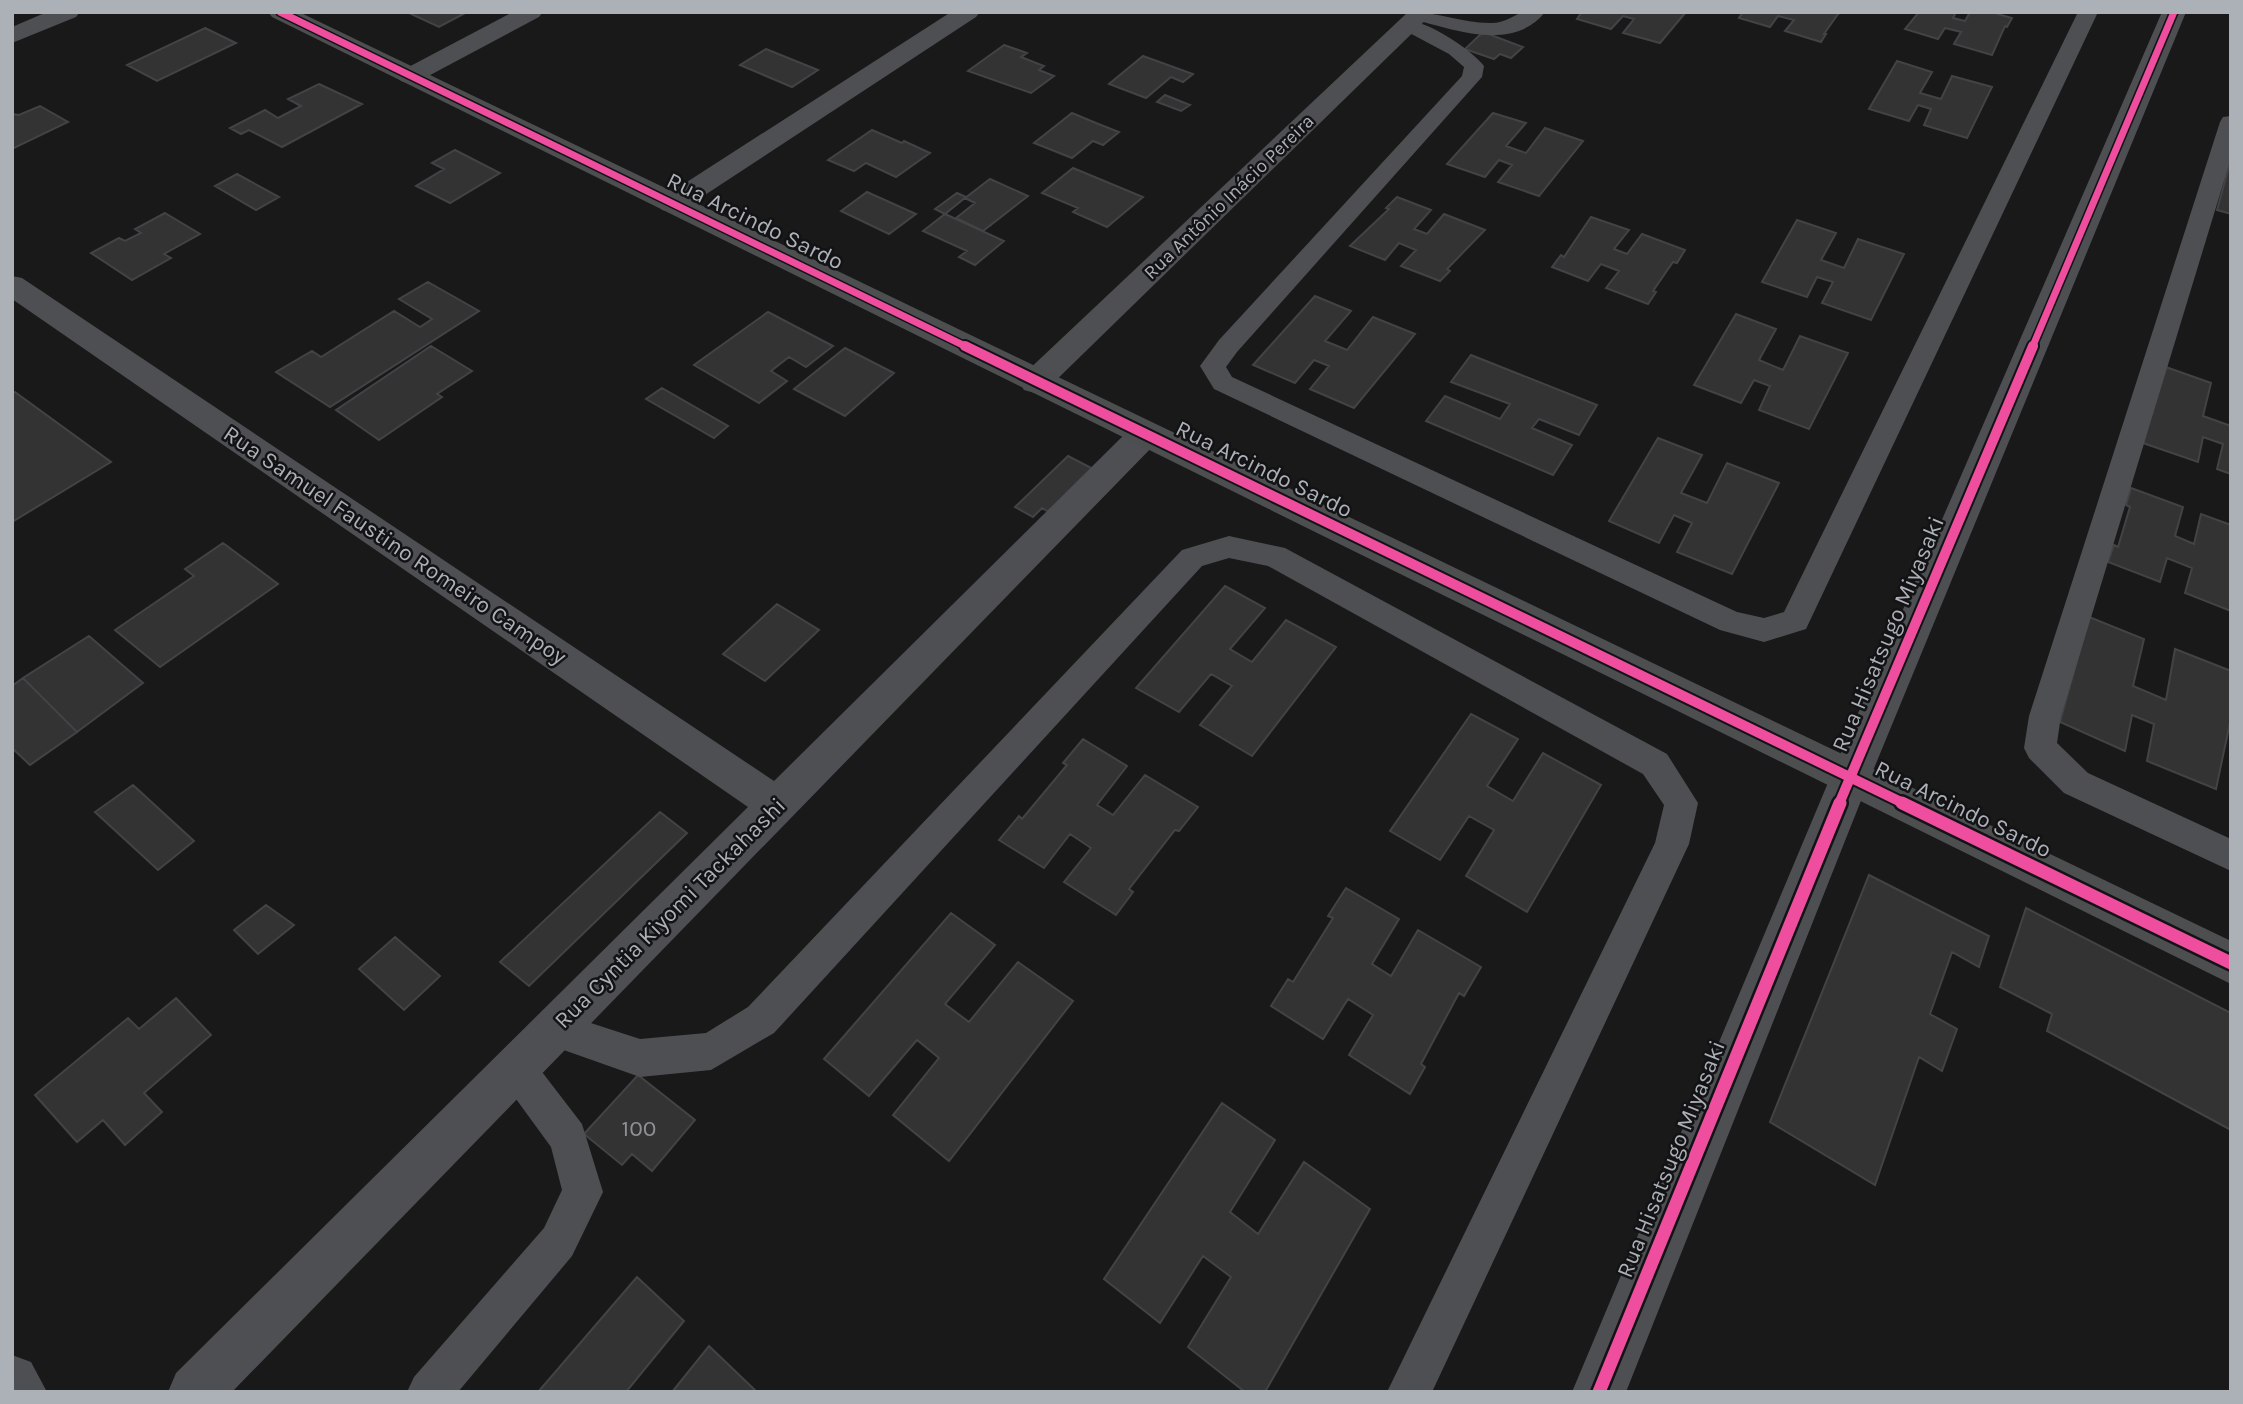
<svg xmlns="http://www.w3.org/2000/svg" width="2243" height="1404" viewBox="0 0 2243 1404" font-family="Karla,sans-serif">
<rect width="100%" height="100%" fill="#191919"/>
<path fill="#333334" stroke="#424345" stroke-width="2" d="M407,12H467L439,27Z
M1582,12H1686L1660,43L1623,33L1634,19L1623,16L1611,29L1577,19Z
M1743,12H1842L1838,14L1824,34H1826L1821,42L1785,31L1794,20L1778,16L1770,27L1739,18Z
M1919,12H1956L1953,18L1965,21L1970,12H1991L2012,18L2007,27L2005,26L1992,55L1954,44L1961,32L1945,28L1938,39L1905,29Z
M205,28L236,43L157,81L127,65Z
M1483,32L1523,47L1511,58L1500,54L1494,59L1465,49Z
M1004,45L1027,53L1021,57L1044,66L1039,70L1054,76L1031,93L968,71Z
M766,49L818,70L792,87L740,65Z
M1143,56L1193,74L1183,82L1171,77L1146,98L1109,84Z
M1897,61L1932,72L1920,93L1941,99L1952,76L1992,87L1967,138L1924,125L1931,109L1918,105L1909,121L1869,109Z
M319,84L362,104L282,147L249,130L241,134L230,128L265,110L278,118L301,106L288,99Z
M1165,95L1190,105L1181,111L1157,102Z
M40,106L68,122L12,149V114L19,115Z
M1072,113L1096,123L1119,132L1103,145L1093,141L1072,158L1034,143Z
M1493,113L1526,123L1506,146L1526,153L1545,128L1583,141L1539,196L1498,182L1512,165L1499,160L1485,177L1447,164Z
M872,130L902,143L904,141L930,153L896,177L866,163L854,171L828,160Z
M455,150L500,173L450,203L416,186L444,169L432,163Z
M2231,159V214L2217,210Z
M1073,168L1143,197L1107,227L1073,212L1078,208L1042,193Z
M237,174L279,197L256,210L215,186Z
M990,179L1028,196L983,231L956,218L975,203L965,198Z
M867,192L916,214L889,234L841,211Z
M957,193L966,197L945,214L935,209Z
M1397,197L1431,210L1414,229L1427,234L1444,214L1485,230L1447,269L1450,271L1440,281L1401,266L1416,250L1399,243L1385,260L1350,246L1389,209L1386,208Z
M165,213L200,234L164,254L171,258L132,280L91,253L119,238L125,241L141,233L135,229Z
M945,214L1004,241L975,265L959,257L967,251L923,231Z
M1591,217L1629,230L1614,249L1627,254L1642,234L1685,250L1677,263L1673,262L1653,291L1656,292L1648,304L1606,288L1619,271L1601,264L1588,281L1552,267L1561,255L1564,257Z
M1797,220L1836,233L1821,260L1844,268L1858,239L1904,254L1871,320L1822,303L1833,282L1817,277L1807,297L1762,282Z
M428,282L479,311L330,407L276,372L312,351L321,357L394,311L420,327L432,319L399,299Z
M1315,296L1351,311L1325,341L1347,350L1373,317L1415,334L1354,408L1310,389L1329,366L1314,360L1295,383L1253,365Z
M768,312L833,346L806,367L789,357L771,371L787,381L759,403L694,365Z
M1736,314L1776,329L1759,360L1783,370L1800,336L1848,353L1809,429L1759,410L1770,386L1754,380L1741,403L1694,385Z
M431,346L472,371L437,394L442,397L379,440L336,410Z
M845,348L894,373L845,416L794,389Z
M1471,355L1597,405L1579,435L1539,419L1532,428L1572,445L1553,475L1426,421L1445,396L1500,419L1510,404L1451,382Z
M2163,366L2211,383L2203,416L2231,426V474L2217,469L2223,444L2203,437L2198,462L2143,443Z
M662,388L728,426L714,438L646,399Z
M15,392L111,462L12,522V393Z
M1658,438L1702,455L1681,493L1707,503L1727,463L1779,483L1732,574L1677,552L1692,523L1674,515L1659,543L1609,521Z
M1068,456L1103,474L1059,518L1042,508L1033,517L1015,507Z
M2131,488L2183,507L2175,536L2194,544L2201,514L2231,525V611L2185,593L2192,568L2167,558L2160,582L2108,562L2114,545L2118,547L2130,507L2126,505Z
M223,543L278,584L160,667L115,630L194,576L185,569Z
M1225,586L1265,608L1230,649L1252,662L1286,620L1336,647L1252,756L1200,725L1232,686L1211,674L1179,712L1136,688Z
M777,604L819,630L765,681L723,654Z
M2089,617L2144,639L2133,686L2166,700L2175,649L2231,671V718L2216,789L2147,761L2154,724L2132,715L2125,751L2060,722Z
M89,636L143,683L77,732L23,678Z
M23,678L77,732L30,765L12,748V686Z
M1471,714L1518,739L1487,786L1513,801L1543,753L1601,785L1527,912L1466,876L1494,830L1469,816L1440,860L1390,831Z
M1083,739L1127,766L1097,805L1113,815L1145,775L1198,807L1179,831L1175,830L1129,889L1133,892L1116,915L1064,882L1091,848L1070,834L1044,868L999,840L1019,816L1022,819L1067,765L1063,763Z
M133,785L194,841L158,870L95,812Z
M660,812L687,833L529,986L500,962Z
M1869,875L1989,936L1979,967L1952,952L1930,1014L1957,1029L1942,1071L1919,1057L1875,1185L1770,1122Z
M1346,888L1399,919L1372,964L1391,976L1418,930L1481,967L1464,996L1459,993L1421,1064L1425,1067L1410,1094L1349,1055L1373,1015L1348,999L1323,1039L1271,1006L1288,979L1293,982L1333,918L1328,916Z
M266,905L294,925L258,954L234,930Z
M2026,908L2231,1013V1130L2047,1031L2052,1014L2000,987Z
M951,913L995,945L945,1004L969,1022L1018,962L1073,1001L949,1161L893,1115L939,1058L917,1040L869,1096L824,1059Z
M395,937L440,976L404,1010L359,969Z
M176,998L211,1035L144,1093L162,1112L125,1145L103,1120L77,1142L35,1095L128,1018L139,1029Z
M638,1075L695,1120L652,1171L632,1154L622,1165L584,1134Z
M1222,1103L1275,1140L1230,1212L1258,1234L1304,1162L1370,1209L1265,1392H1245L1188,1347L1231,1277L1203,1256L1160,1323L1104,1279Z
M637,1277L684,1321L626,1392H538Z
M709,1346L757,1392H672Z"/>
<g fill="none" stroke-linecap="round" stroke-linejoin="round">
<path fill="#4e4f52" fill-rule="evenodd" d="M1411,12C1439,12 1465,24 1492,23C1505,23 1512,16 1523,12C1528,10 1538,12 1545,12C1513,53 1452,29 1412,19L1409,15Z
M2078,12H2098L1806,629L1764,642L1720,630L1214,389L1200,366L1219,340L1462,76L1464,67L1449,54L1402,29L1399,25L1402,21C1422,16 1472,50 1484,66L1482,77L1237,352L1226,367L1232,377L1737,612L1764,618L1784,612Z
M2231,116V158L2061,716L2057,743L2088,773L2231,839V871L2064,793L2029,758L2024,748L2029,716L2220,122L2223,117Z
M1229,536L1285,548L1667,754L1698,803L1689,844L1432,1392H1387L1655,843L1664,805L1643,774L1268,566L1229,558L1202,566L774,1033L711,1070L640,1077L541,1042L535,1029L541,1016L554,1011L640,1039L706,1033L748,1007L1182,550Z
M516,1049L529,1055L582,1124L603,1192L572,1256L458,1392H407L414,1377L544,1228L562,1190L551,1147L503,1081L497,1068L503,1055Z"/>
<path fill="#4e4f52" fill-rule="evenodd" d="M47,12H80L76,17L12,43V27Z
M513,12H543L539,17L419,81L410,84L401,81L397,76L401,71Z
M951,12H980L976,17L682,210L672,212L662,210L658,204L662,198Z
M1408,12H1434L1046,390L1035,393L1024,390L1019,382L1024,374Z
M2162,12H2186L1870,778L1626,1392H1572L1830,778Z
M12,276L22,278L774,781L1133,426L1145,422L1157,426L1161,434L1157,442L232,1392H168L176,1373L748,807L12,299Z
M12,1355L31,1362L47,1392H12Z"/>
<path fill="#4c4e4f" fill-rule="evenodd" d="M268,12H299L2231,941V984L272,17Z"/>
<defs>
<path id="cycleway-far2" d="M280,12L969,348
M2032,348L2174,12"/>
<path id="cycleway-far1" d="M965,346L1905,804
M1839,804L2033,346"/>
<path id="cycleway" d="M1902,803L2231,963
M1599,1392L1840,803"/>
</defs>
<use href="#cycleway-far2" stroke="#131315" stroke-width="10"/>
<use href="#cycleway-far1" stroke="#131315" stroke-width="14"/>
<use href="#cycleway" stroke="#131315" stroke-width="18"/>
<use href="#cycleway-far2" stroke="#ef4d9e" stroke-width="7"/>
<use href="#cycleway-far1" stroke="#ef4d9e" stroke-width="10"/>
<use href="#cycleway" stroke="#ef4d9e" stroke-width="13"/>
</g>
<g text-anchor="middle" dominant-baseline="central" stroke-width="5" stroke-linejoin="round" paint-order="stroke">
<g font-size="19" fill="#acb1b8" stroke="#131315">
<text transform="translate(1229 197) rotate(-44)">Rua Antônio Inácio Pereira</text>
</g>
<g font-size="23" fill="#acb1b8" stroke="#131315">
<text transform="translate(755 221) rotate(26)">Rua Arcindo Sardo</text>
<text transform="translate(1264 469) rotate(26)">Rua Arcindo Sardo</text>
<text transform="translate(395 545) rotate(34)">Rua Samuel Faustino Romeiro Campoy</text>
<text transform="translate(1888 634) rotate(-67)">Rua Hisatsugo Miyasaki</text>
<text transform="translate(1963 809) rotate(26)">Rua Arcindo Sardo</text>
<text transform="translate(670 913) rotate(-45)">Rua Cyntia Kiyomi Tackahashi</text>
<text transform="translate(1671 1159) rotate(-68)">Rua Hisatsugo Miyasaki</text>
</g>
<g font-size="23" fill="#8e9297">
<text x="639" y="1128">100</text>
</g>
</g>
<rect width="2243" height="1404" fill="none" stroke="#acb1b8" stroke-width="28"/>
</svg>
